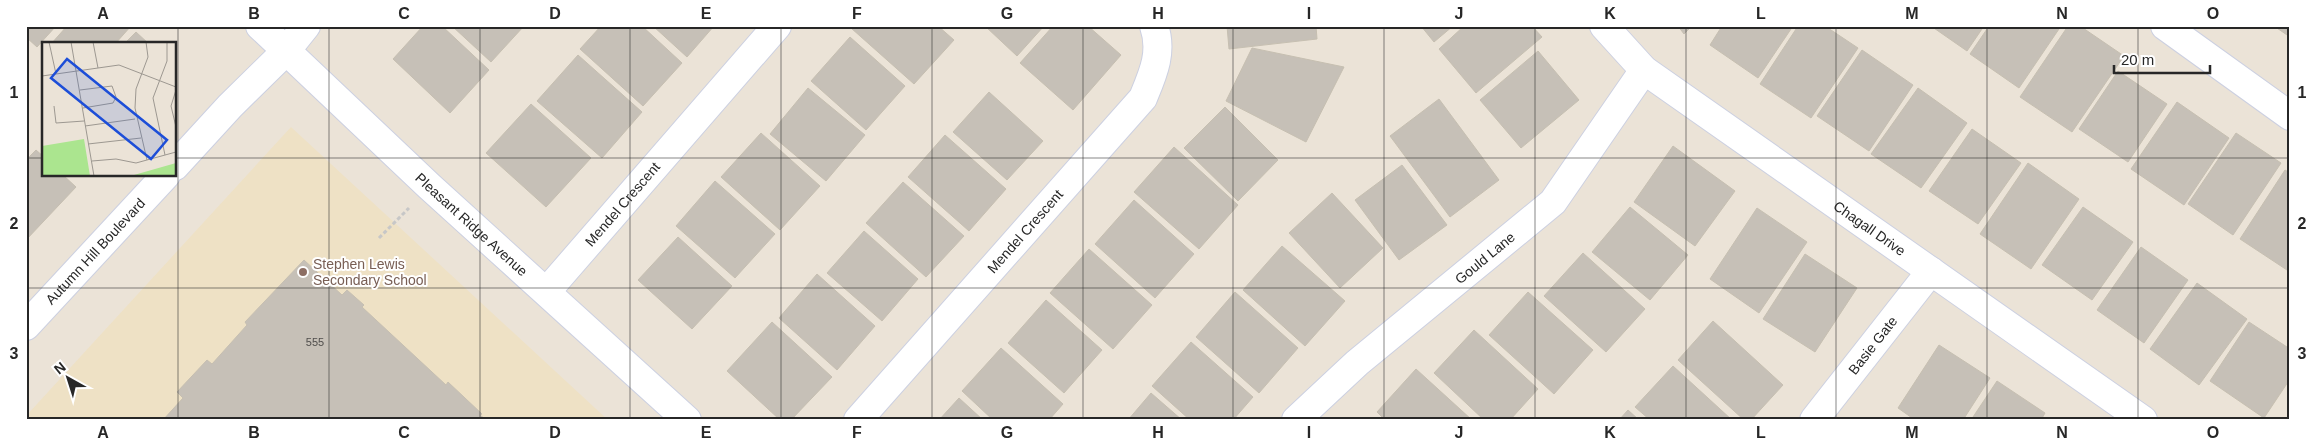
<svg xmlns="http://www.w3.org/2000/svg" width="2316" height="446" viewBox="0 0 2316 446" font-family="Helvetica,sans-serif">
<rect width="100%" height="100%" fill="#ebe3d7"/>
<path fill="#eee1c5" d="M291,127L608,420H26V416Z"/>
<path fill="#c6c0b7" stroke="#c6bfb1" d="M26,26H56L37,47L26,37Z
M67,26H131L115,44H51Z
M423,26H442L489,70L450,113L393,59Z
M452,26H524L491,62Z
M601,26H642L682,63L643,106L580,49Z
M653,26H714L687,57Z
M853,26H938L954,40L914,84L851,28Z
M985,26H1044L1017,56Z
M1053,26H1088L1121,55L1073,110L1020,63Z
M1227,26H1316L1317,39L1229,49Z
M1421,26H1453L1434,42Z
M1464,26H1532L1542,37L1476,93L1439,49Z
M1678,26H1692L1684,34Z
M1722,26H1793L1758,78L1710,45Z
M1798,26H1825L1858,48L1811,118L1760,84Z
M1931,26H1984L1967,51Z
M1989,26H2061L2019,88L1970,54Z
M2068,26H2080L2124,56L2072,132L2020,97Z
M2274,26H2290V37Z
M136,32L149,44H124Z
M850,37L905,86L866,130L811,81Z
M1252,48L1344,67L1306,142L1226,101Z
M1862,50L1913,85L1869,151L1817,116Z
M1538,51L1579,100L1521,148L1480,100Z
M578,55L642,112L602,158L537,101Z
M2118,71L2167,104L2128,162L2079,129Z
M808,88L865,135L826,181L770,134Z
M1918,88L1967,123L1921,188L1871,154Z
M989,92L1043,141L1007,180L953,132Z
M1439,99L1499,180L1450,217L1390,136Z
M2177,102L2229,138L2184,205L2131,169Z
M531,104L591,158L546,207L486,153Z
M1225,107L1278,160L1238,201L1184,148Z
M1972,129L2021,163L1978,224L1929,191Z
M761,133L820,186L780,230L721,177Z
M2236,133L2281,163L2233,235L2188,204Z
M945,135L1006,189L969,231L908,177Z
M1673,146L1735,191L1695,246L1634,202Z
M1174,147L1238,205L1199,249L1134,192Z
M36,150L44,157V175H63L76,187L26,240V160Z
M2028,163L2079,199L2031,269L1980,234Z
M1402,165L1447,225L1399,260L1355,200Z
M2285,170L2290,173V265L2287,270L2240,239Z
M715,181L775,234L735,278L676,226Z
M903,182L964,236L926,277L866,223Z
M1332,193L1383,248L1340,288L1289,233Z
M1134,200L1194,254L1155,298L1095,244Z
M1630,207L1688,255L1650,300L1592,252Z
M2083,207L2133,242L2092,300L2042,265Z
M1757,208L1807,242L1759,313L1710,279Z
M864,231L918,279L882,321L827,273Z
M678,237L732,286L692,329L638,280Z
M1282,246L1345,301L1305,346L1243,290Z
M2141,247L2188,280L2144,343L2097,310Z
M1089,249L1152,305L1113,349L1050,293Z
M1583,253L1645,309L1606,352L1544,296Z
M1805,254L1857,288L1815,352L1763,319Z
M304,260L342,295L347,290L364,305L362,307L446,385L448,382L482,414L480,415L486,420H163L183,398L177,392L207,360L212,364L247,325L245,322Z
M817,274L875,326L837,370L779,318Z
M2197,283L2247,319L2199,385L2150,349Z
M1235,292L1298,348L1259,393L1196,337Z
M1528,292L1593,350L1554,394L1489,335Z
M1046,300L1102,350L1064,393L1008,343Z
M1713,321L1783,385L1751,420H1744L1678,360Z
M772,322L832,377L791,420H780L727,371Z
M2249,322L2290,349V379L2264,418L2210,381Z
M1474,330L1538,389L1510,420H1484L1434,373Z
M1191,342L1253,397L1233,420H1190L1152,386Z
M1939,345L1990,378L1963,420H1915L1898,408Z
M1001,348L1063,404L1049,420H993L962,391Z
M1673,366L1732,420H1650L1635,407Z
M1416,369L1472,420H1385L1377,412Z
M1997,381L2045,413L2041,420H1971Z
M1151,393L1182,420H1128Z
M959,398L983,420H939Z
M1628,410L1639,420H1619Z"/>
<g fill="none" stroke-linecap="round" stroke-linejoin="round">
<defs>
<g id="minor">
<path id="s1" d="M1604,26L1644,70L2143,420"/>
<path d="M2165,26L2290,116"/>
<path id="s2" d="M547,291L777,26"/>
<path id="s3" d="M858,420L1143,98C1153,74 1163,52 1154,26"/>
<path id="s4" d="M1296,420L1357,363L1553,202L1644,70"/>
<path id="s5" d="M1814,420L1931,271"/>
</g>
<g id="tertiary">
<path id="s6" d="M260,26L429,186L687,420"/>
<path d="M175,166L230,106L286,51L306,26"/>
<path id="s7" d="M26,326L166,175"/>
</g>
</defs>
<use href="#minor" stroke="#ccd0e1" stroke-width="30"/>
<use href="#tertiary" stroke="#ccd0e1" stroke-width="30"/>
<path stroke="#c7c7c7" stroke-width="3" stroke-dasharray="4 2.5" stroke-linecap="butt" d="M379,238L409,208"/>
<use href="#minor" stroke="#fff" stroke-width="28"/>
<use href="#tertiary" stroke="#fff" stroke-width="28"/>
</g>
<path fill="none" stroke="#272727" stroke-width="1" stroke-opacity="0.55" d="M178,26V420M329,26V420M480,26V420M630,26V420M781,26V420M932,26V420M1083,26V420M1233,26V420M1384,26V420M1535,26V420M1686,26V420M1836,26V420M1987,26V420M2138,26V420M26,158H44M175,158H2290M26,288H2290"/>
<circle fill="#8d6e63" stroke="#fff" stroke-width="2" cx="303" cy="272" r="5"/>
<g text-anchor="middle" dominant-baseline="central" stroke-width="4" stroke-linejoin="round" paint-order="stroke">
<g font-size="11" fill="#4f4d4b">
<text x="315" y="342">555</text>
</g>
<g font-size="14" fill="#272727" stroke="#fff">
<text stroke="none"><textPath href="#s2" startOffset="115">Mendel Crescent</textPath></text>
<text stroke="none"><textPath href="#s6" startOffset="290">Pleasant Ridge Avenue</textPath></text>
<text stroke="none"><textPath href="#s1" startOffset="335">Chagall Drive</textPath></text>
<text stroke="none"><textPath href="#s3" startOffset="252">Mendel Crescent</textPath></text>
<text stroke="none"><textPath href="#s7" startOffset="102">Autumn Hill Boulevard</textPath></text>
<text stroke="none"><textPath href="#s4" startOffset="249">Gould Lane</textPath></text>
<text stroke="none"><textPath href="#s5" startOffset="95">Basie Gate</textPath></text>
</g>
<g font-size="14" fill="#785e54" stroke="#fff" text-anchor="start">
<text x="313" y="264">Stephen Lewis<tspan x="313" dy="16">Secondary School</tspan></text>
</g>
</g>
<g transform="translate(42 42)">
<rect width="134" height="134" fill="#ebe3d7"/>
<path d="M42,97L48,134H0V104ZM134,121V134H92V133Z" fill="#abe58f"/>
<path fill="none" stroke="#9d9891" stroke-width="1" d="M7,0L14,32M29,0L52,134M51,0L56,26M75,0H102M104,0L106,15L94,47L93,66L105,118M0,34L77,23L134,45M38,48L70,44L74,55L71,61L41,66M134,48L129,64L134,85M12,64L14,81L42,79M43,84L93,77M46,102L99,96M123,113L111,56L125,19V0M50,119L74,117L94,121L134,110"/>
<path fill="#1d4ed8" fill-opacity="0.15" stroke="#1d4ed8" stroke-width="2.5" d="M25,17L125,98L109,117L9,36Z"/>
<rect width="134" height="134" fill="none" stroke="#272727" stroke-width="2.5"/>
</g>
<rect width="2316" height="446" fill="none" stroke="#ffffff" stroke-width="55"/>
<g transform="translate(68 378) rotate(321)" stroke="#ffffff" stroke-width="4" paint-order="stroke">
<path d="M0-4L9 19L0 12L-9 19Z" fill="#272727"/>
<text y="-8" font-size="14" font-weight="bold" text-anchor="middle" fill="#272727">N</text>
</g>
<path d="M2114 65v8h96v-8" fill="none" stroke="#272727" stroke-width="2.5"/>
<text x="2121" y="65" font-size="15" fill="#272727" stroke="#ffffff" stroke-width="4" paint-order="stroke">20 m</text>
<rect x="28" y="28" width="2260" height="390" fill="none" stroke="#272727" stroke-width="2"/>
<g font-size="16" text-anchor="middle" font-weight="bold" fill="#272727">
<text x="103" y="19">A</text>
<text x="254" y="19">B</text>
<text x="404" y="19">C</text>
<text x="555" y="19">D</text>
<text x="706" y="19">E</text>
<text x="857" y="19">F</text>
<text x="1007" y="19">G</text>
<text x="1158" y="19">H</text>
<text x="1309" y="19">I</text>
<text x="1459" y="19">J</text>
<text x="1610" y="19">K</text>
<text x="1761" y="19">L</text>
<text x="1912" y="19">M</text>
<text x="2062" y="19">N</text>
<text x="2213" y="19">O</text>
<text x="14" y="98">1</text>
<text x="2302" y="98">1</text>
<text x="14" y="229">2</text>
<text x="2302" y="229">2</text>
<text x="14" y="359">3</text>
<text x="2302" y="359">3</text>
<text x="103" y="438">A</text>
<text x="254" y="438">B</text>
<text x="404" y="438">C</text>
<text x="555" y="438">D</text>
<text x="706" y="438">E</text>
<text x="857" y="438">F</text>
<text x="1007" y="438">G</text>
<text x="1158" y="438">H</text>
<text x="1309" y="438">I</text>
<text x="1459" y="438">J</text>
<text x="1610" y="438">K</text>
<text x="1761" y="438">L</text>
<text x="1912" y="438">M</text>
<text x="2062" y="438">N</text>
<text x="2213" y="438">O</text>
</g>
</svg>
